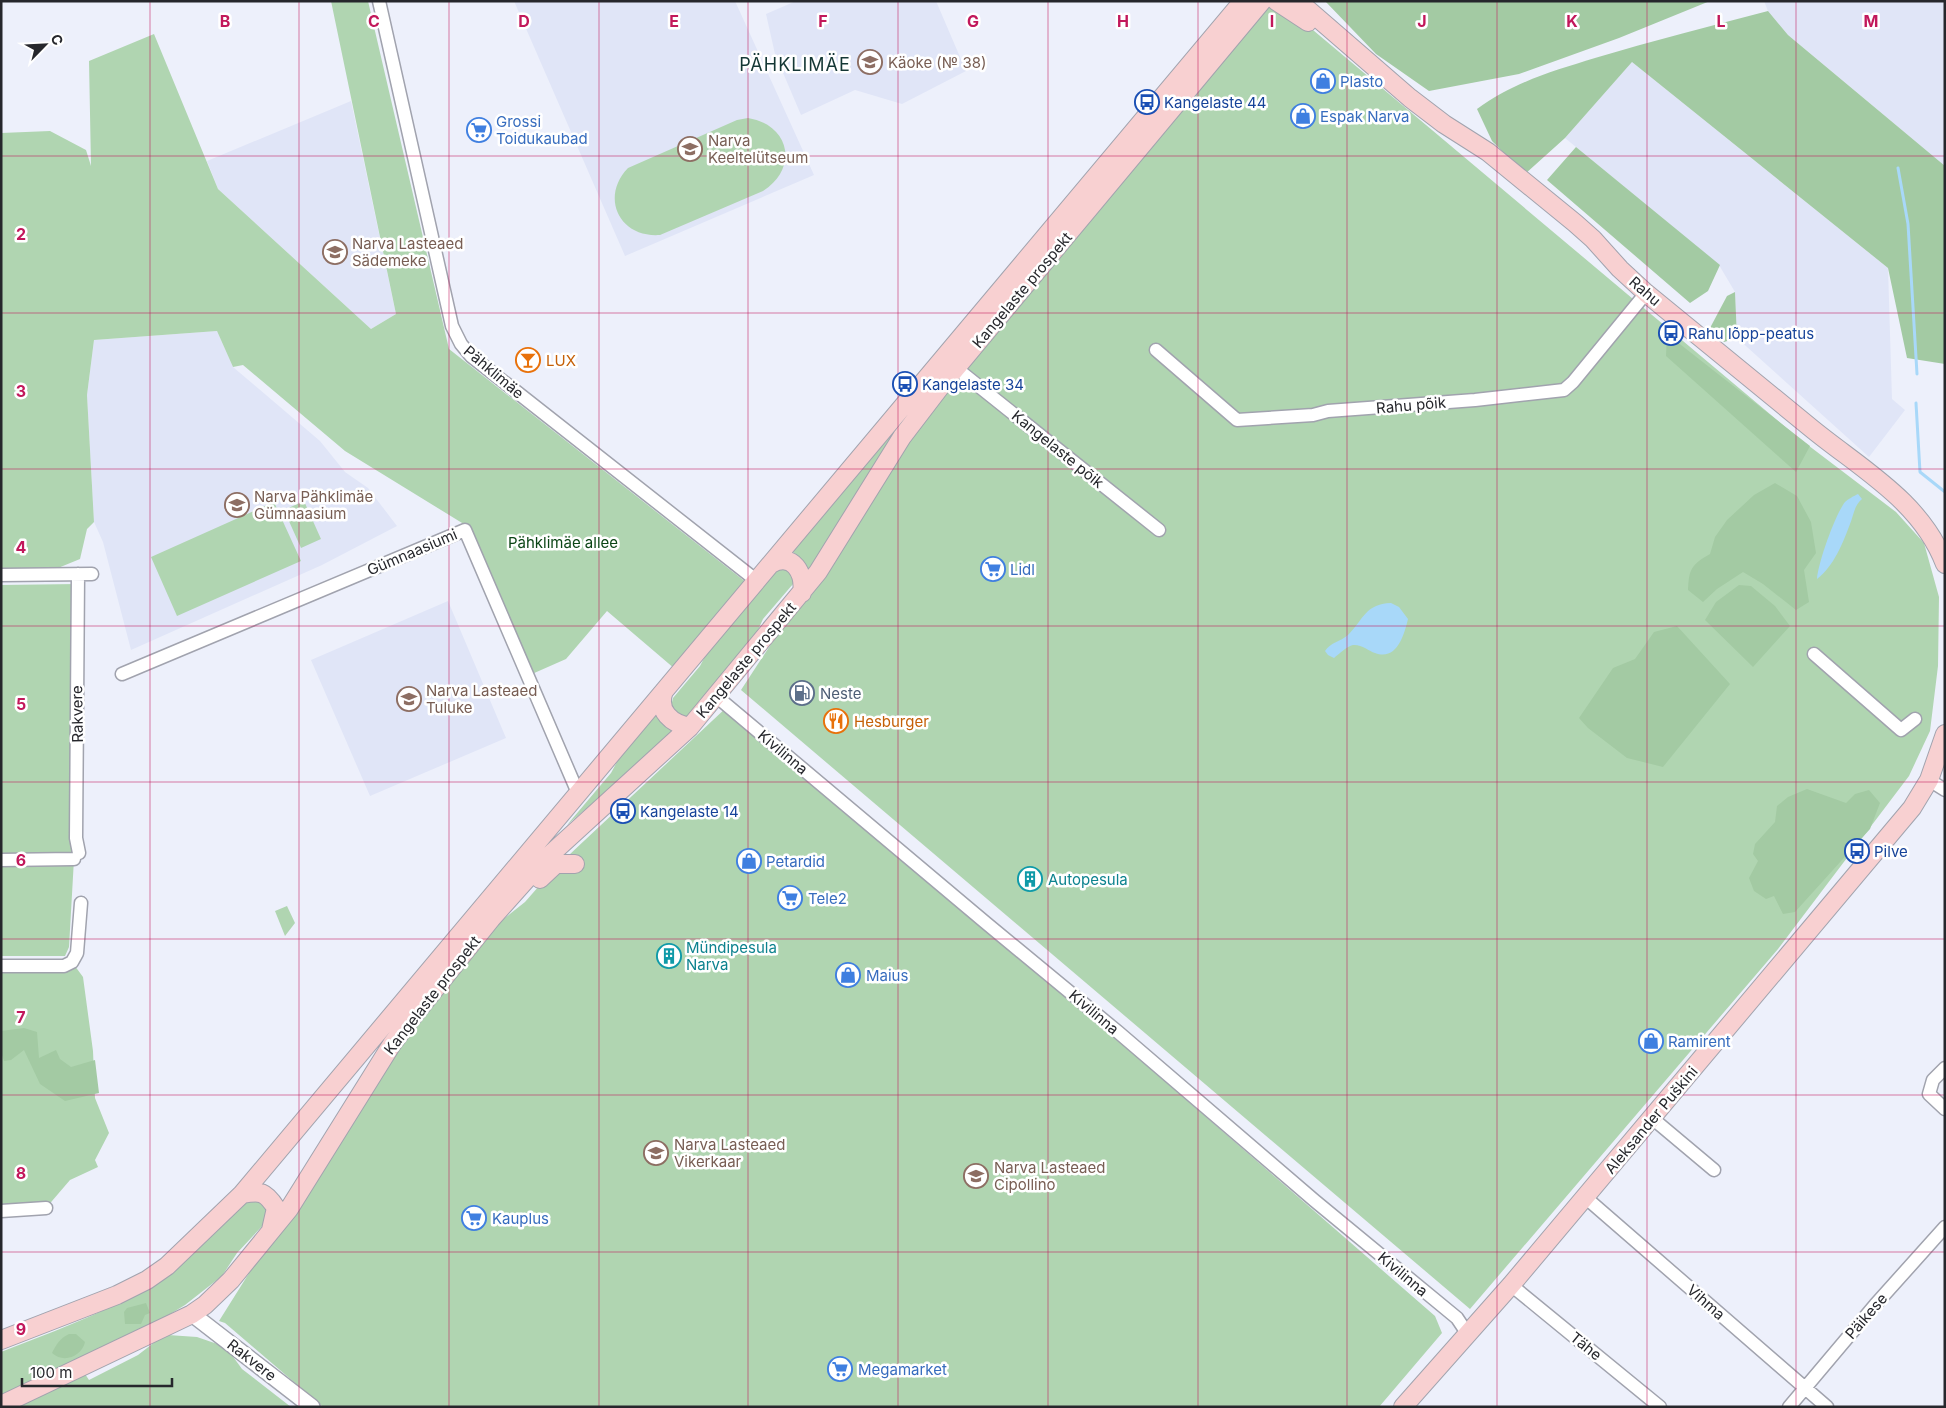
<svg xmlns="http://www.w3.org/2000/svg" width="1946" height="1408" viewBox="0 0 1946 1408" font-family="Inter,sans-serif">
<rect width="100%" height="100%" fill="#edf0fb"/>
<path fill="#e0e5f7" d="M514,1H735L814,175L625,256Z
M796,1H936L966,71L902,104L855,90L801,115L775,54L766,14Z
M1764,1H1945V166L1788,35L1768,11Z
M1632,62L1888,268L1892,399L1905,410L1869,457L1737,338L1735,292L1719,265L1565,138Z
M351,101L396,314L371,329L218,189L207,161Z
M217,331L233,367L320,441L345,472L368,488L397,526L322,565L131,650L103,542L94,522L87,395L94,340Z
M448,601L506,738L370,796L311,660Z"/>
<path fill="#b0d5b1" d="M331,1H368L449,349L747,583L675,669L607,611L566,659L532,674L467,526L345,451L243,365L233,367L217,331L94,340L87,395L94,522L87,529L80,559L58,568L1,569V133L50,131L86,150L91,166L89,61L154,34L218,189L371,329L396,314Z
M1267,8L1283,9L1307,25L1796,436L1896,512L1924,543L1939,597L1938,666L1930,731L1909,776L1778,949L1470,1309L741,690L926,407Z
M748,118C790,125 799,168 763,191L660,235C619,238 600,197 628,168L737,120Z
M895,426L898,428L810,572L803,561L791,550Z
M304,501L321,539L301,548L284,510Z
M274,502L301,561L177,616L151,557Z
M785,565L796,577L793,584L763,619L754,639L690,715L681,718L671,706L673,698L700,666L710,647L775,569Z
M78,584L74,859L69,947L65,956H1V585Z
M728,706L922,870L1435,1316L1442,1333L1379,1407H323L225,1323L219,1321L386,1055L496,925L525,902L553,870Z
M655,710L667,727L675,733L567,825L611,773L625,747Z
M287,906L295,923L285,936L275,911Z
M72,962L83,977L93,1051L95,1098L109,1133L95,1160L98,1167L70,1180L46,1208L1,1210V965Z
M255,1197L268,1208L266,1222L237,1253L222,1276L185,1305L162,1319L1,1396V1352C59,1329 119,1309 169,1272C198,1251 222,1225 247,1199Z
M168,1335L197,1337L226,1347L242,1369L291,1407H14L85,1374L89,1380L138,1355L160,1338Z"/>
<path fill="#a3caa3" d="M1325,1H1710L1619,38L1519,74L1429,91L1376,54Z
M1768,11L1788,35L1945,166V364L1907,358L1888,268L1632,62L1565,138L1525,174L1492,141L1477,109C1514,82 1553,71 1595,58C1652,41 1711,26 1768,11Z
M1576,147L1720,265L1708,291L1690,303L1547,180Z
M1735,292L1737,338L1724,342L1710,328L1727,296Z
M1667,334L1810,446L1796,472L1666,356Z
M1775,483L1797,496L1811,522L1816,553L1804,570L1809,602L1796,610L1763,584L1743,572L1717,589L1703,602L1688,590C1689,569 1691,565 1710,554L1715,537L1727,520L1754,495Z
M1739,585L1751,586L1775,606L1790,626L1753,667L1705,620L1716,602Z
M1677,626L1730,684L1663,767L1627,758L1588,728L1579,718L1613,668L1635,659L1654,632Z
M1807,789L1846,803L1855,794L1869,790L1880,803L1870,829L1795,912L1783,914L1774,896L1766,899L1754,891L1749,878L1758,861L1753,854L1755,844L1775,822L1777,806L1788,797Z
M24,1028L37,1032L39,1058L56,1050L60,1059L71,1067L95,1060L99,1093L65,1101L40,1084L24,1050L11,1060L4,1061L1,1052V1031Z
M146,1303L150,1313L145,1315L141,1324H125L124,1312L127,1308Z
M69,1334H76L85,1342C82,1356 64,1364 52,1353C56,1345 60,1338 69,1334Z"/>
<path fill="#a8d8f9" d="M1858,494L1862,499C1854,506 1854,514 1850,524C1843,543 1834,566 1817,579C1818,563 1835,515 1845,502C1848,499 1854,496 1858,494Z
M1391,603L1399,607L1408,619C1404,635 1397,661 1375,653C1369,651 1361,644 1353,645C1347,646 1339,654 1334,658L1328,655L1325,651C1331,642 1340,642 1348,635C1364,619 1365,604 1391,603Z"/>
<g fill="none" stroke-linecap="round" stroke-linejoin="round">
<path stroke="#a8d8f9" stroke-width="3" d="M1898,168L1908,224L1917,374
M1916,403L1920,472L1945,492"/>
<defs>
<path id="minor" d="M379,1L452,326L461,344L471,356L757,581
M1156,350L1237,420L1313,415L1328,411L1475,400L1564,390L1573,382L1646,293
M956,368L1159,530
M78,574L76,838L79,853
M1,575L92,574
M1814,654L1901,730L1915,719
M122,674L465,530L578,793
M716,696L986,923L1118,1032L1315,1201L1457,1318L1467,1333
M1929,780L1945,790
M1,860L74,859
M1,966H64L72,962L77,953L81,903
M1945,1068L1933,1080L1929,1094L1945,1109
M1652,1118L1714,1170
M1585,1197L1827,1407
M1,1211L46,1208
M1511,1285L1660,1407
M1789,1407L1875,1305L1945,1227"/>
<path id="tertiary" d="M192,1314L312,1407"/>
<path id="secondary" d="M1276,1L1308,22
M1298,1L1410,98L1444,124L1488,152L1575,223L1593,239L1620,269L1646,293C1701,338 1756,383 1811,428C1861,469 1921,501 1945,564
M771,564C793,551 805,574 802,593
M664,691C656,711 672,724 690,727
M540,879L556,864H575
M242,1194C261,1191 265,1191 276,1208L271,1230
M1,1340L117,1295L147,1280L167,1266L242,1194L1243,1
M1,1405L192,1314L205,1305L231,1280L289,1209L392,1044L410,1020L491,919L541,863L690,727L818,572L902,437L941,386L1262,1
M1403,1407L1511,1285L1912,808L1929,780L1945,734"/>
</defs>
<use href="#minor" stroke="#a1a3ae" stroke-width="15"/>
<use href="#tertiary" stroke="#a1a3ae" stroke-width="18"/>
<use href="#secondary" stroke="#a1a3ae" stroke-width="20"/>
<use href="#minor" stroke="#fff" stroke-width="12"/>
<use href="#tertiary" stroke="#fff" stroke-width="15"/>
<use href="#secondary" stroke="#f8d0d1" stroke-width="18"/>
</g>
<path fill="none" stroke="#c2185b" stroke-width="1" stroke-opacity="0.55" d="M150,1V1407M299,1V1407M449,1V1407M599,1V1407M748,1V1407M898,1V1407M1048,1V1407M1198,1V1407M1347,1V1407M1497,1V1407M1647,1V1407M1796,1V1407M1,156H1945M1,313H1945M1,469H1945M1,626H1945M1,782H1945M1,939H1945M1,1095H1945M1,1252H1945"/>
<defs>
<symbol id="school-ring" viewBox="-11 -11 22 22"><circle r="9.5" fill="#fff" stroke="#8d6e63" stroke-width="1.5"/><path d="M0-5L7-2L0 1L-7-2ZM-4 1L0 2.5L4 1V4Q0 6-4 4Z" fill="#8d6e63"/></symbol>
<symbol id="shop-ring" viewBox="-11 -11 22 22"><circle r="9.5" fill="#fff" stroke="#3f7fe0" stroke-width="1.5"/><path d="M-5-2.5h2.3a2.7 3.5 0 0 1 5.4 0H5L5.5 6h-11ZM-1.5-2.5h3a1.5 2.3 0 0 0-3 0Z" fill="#3f7fe0"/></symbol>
<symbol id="bus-ring" viewBox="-11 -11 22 22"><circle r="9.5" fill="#fff" stroke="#1a4fb4" stroke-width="1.5"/><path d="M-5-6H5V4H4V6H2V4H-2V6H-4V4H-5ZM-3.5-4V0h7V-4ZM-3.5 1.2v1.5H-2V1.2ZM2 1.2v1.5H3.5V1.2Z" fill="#1a4fb4"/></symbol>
<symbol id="supermarket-ring" viewBox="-11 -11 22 22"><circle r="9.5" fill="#fff" stroke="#3f7fe0" stroke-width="1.5"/><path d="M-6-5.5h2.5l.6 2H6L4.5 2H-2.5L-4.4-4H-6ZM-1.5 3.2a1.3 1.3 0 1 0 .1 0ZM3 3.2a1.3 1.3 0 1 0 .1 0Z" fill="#3f7fe0"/></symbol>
<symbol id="bar-ring" viewBox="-11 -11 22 22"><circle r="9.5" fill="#fff" stroke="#e8710a" stroke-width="1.5"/><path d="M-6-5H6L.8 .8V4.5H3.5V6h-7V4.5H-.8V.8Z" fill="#e8710a"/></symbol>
<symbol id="fuel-ring" viewBox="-11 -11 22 22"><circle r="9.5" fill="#fff" stroke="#5c6f8a" stroke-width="1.5"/><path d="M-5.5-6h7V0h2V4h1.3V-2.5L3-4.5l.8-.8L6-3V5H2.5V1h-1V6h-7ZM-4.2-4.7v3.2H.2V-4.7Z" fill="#5c6f8a"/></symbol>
<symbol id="restaurant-ring" viewBox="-11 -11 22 22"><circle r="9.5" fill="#fff" stroke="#e8710a" stroke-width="1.5"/><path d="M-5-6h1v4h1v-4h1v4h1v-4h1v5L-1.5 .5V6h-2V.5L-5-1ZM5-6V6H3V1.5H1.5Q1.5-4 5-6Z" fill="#e8710a"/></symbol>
<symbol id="building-ring" viewBox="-11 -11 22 22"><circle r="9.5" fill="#fff" stroke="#0f9aa8" stroke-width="1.5"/><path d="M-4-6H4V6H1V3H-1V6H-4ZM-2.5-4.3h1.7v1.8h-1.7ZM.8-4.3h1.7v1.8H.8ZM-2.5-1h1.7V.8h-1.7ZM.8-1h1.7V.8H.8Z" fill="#0f9aa8"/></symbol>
</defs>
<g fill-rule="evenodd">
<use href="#school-ring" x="856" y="48" width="28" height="28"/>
<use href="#shop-ring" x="1309" y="67" width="28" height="28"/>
<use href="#bus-ring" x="1133" y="88" width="28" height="28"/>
<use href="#shop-ring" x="1289" y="102" width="28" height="28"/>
<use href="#supermarket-ring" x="465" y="116" width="28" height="28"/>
<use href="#school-ring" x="676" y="135" width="28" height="28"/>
<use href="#school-ring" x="321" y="238" width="28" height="28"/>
<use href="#bus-ring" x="1657" y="319" width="28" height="28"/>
<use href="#bar-ring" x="514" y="346" width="28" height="28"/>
<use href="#bus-ring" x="891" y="370" width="28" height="28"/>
<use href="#school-ring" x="223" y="491" width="28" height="28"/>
<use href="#supermarket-ring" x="979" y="555" width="28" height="28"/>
<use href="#fuel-ring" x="788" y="679" width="28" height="28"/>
<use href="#school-ring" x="395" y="685" width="28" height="28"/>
<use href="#restaurant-ring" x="822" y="707" width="28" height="28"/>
<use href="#bus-ring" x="609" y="797" width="28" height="28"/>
<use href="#bus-ring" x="1843" y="837" width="28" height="28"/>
<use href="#shop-ring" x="735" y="847" width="28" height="28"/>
<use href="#building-ring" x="1016" y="865" width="28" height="28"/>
<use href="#supermarket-ring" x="776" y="884" width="28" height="28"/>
<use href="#building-ring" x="655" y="942" width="28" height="28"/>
<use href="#shop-ring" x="834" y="961" width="28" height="28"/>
<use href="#shop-ring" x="1637" y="1027" width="28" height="28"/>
<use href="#school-ring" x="642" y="1139" width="28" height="28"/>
<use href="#school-ring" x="962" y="1162" width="28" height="28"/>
<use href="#supermarket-ring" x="460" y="1204" width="28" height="28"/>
<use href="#supermarket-ring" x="826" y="1355" width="28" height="28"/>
</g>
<g text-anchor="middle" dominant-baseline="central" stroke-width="5" stroke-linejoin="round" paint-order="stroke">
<g font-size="15" fill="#785e54" stroke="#fff" text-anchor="start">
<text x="888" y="62">Käoke (№ 38)</text>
<text x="708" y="140">Narva<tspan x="708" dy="17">Keeltelütseum</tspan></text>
<text x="352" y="243">Narva Lasteaed<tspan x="352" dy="17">Sädemeke</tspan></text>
<text x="254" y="496">Narva Pähklimäe<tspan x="254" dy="17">Gümnaasium</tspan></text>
<text x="426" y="690">Narva Lasteaed<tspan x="426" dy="17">Tuluke</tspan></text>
<text x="674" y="1144">Narva Lasteaed<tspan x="674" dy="17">Vikerkaar</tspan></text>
<text x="994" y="1167">Narva Lasteaed<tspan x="994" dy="17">Cipollino</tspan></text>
</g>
<g font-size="15" fill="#366cbe" stroke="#fff" text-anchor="start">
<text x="1340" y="81">Plasto</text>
<text x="1320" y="116">Espak Narva</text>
<text x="496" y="121">Grossi<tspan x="496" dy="17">Toidukaubad</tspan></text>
<text x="1010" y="569">Lidl</text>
<text x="766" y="861">Petardid</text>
<text x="808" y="898">Tele2</text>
<text x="866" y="975">Maius</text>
<text x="1668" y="1041">Ramirent</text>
<text x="492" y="1218">Kauplus</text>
<text x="858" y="1369">Megamarket</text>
</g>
<g font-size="15" fill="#164399" stroke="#fff" text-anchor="start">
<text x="1164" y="102">Kangelaste 44</text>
<text x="1688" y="333">Rahu lõpp-peatus</text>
<text x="922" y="384">Kangelaste 34</text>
<text x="640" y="811">Kangelaste 14</text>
<text x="1874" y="851">Pilve</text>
</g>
<g font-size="15" fill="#26272c" stroke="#fff">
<text transform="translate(1022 290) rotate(-50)">Kangelaste prospekt</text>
<text transform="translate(1645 291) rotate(41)">Rahu</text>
<text transform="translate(494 372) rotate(40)">Pähklimäe</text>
<text transform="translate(1411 405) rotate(-5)">Rahu põik</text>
<text transform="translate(1058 449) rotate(39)">Kangelaste põik</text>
<text transform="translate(412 552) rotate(-23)">Gümnaasiumi</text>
<text transform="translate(746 660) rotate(-50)">Kangelaste prospekt</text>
<text transform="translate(77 714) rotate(-91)">Rakvere</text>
<text transform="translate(783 752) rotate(40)">Kivilinna</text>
<text transform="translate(432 995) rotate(-52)">Kangelaste prospekt</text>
<text transform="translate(1094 1012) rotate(40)">Kivilinna</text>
<text transform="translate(1651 1120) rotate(-50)">Aleksander Puškini</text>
<text transform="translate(1403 1274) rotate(40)">Kivilinna</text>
<text transform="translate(1706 1302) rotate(41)">Vihma</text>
<text transform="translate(1866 1316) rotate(-49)">Päikese</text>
<text transform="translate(1586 1346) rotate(39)">Tähe</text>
<text transform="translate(252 1360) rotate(38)">Rakvere</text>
</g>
<g font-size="15" fill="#c56008" stroke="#fff" text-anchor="start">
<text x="546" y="360">LUX</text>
<text x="854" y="721">Hesburger</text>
</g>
<g font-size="15" fill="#0b4515" stroke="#fff">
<text x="563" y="542">Pähklimäe allee</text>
</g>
<g font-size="15" fill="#4e5e75" stroke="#fff" text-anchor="start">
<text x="820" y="693">Neste</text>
</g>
<g font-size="15" fill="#0d838f" stroke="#fff" text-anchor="start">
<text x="1048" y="879">Autopesula</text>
<text x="686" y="947">Mündipesula<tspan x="686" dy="17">Narva</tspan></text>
</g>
<g font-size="18" letter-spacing="1" fill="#143735" stroke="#fff">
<text x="795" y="64">PÄHKLIMÄE</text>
</g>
</g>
<g font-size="16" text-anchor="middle" font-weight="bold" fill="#c2185b" stroke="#fff" stroke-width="5" stroke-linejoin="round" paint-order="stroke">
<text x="225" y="27">B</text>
<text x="374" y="27">C</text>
<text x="524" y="27">D</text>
<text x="674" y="27">E</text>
<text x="823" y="27">F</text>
<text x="973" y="27">G</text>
<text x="1123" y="27">H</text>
<text x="1272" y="27">I</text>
<text x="1422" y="27">J</text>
<text x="1572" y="27">K</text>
<text x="1721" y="27">L</text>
<text x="1871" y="27">M</text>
<text x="21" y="240">2</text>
<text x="21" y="397">3</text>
<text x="21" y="553">4</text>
<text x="21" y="710">5</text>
<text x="21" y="866">6</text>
<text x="21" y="1023">7</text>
<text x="21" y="1179">8</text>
<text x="21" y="1335">9</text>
</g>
<rect width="1946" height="1408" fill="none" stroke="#26272c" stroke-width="5"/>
<g transform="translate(45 45) rotate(66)" stroke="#ffffff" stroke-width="4" paint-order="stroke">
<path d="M0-4L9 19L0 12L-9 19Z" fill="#26272c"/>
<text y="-8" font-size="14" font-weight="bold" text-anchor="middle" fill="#26272c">С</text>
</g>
<path d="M22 1378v8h150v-8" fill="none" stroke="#26272c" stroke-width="2.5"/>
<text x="30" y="1378" font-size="15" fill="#26272c" stroke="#ffffff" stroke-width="4" paint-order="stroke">100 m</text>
</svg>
